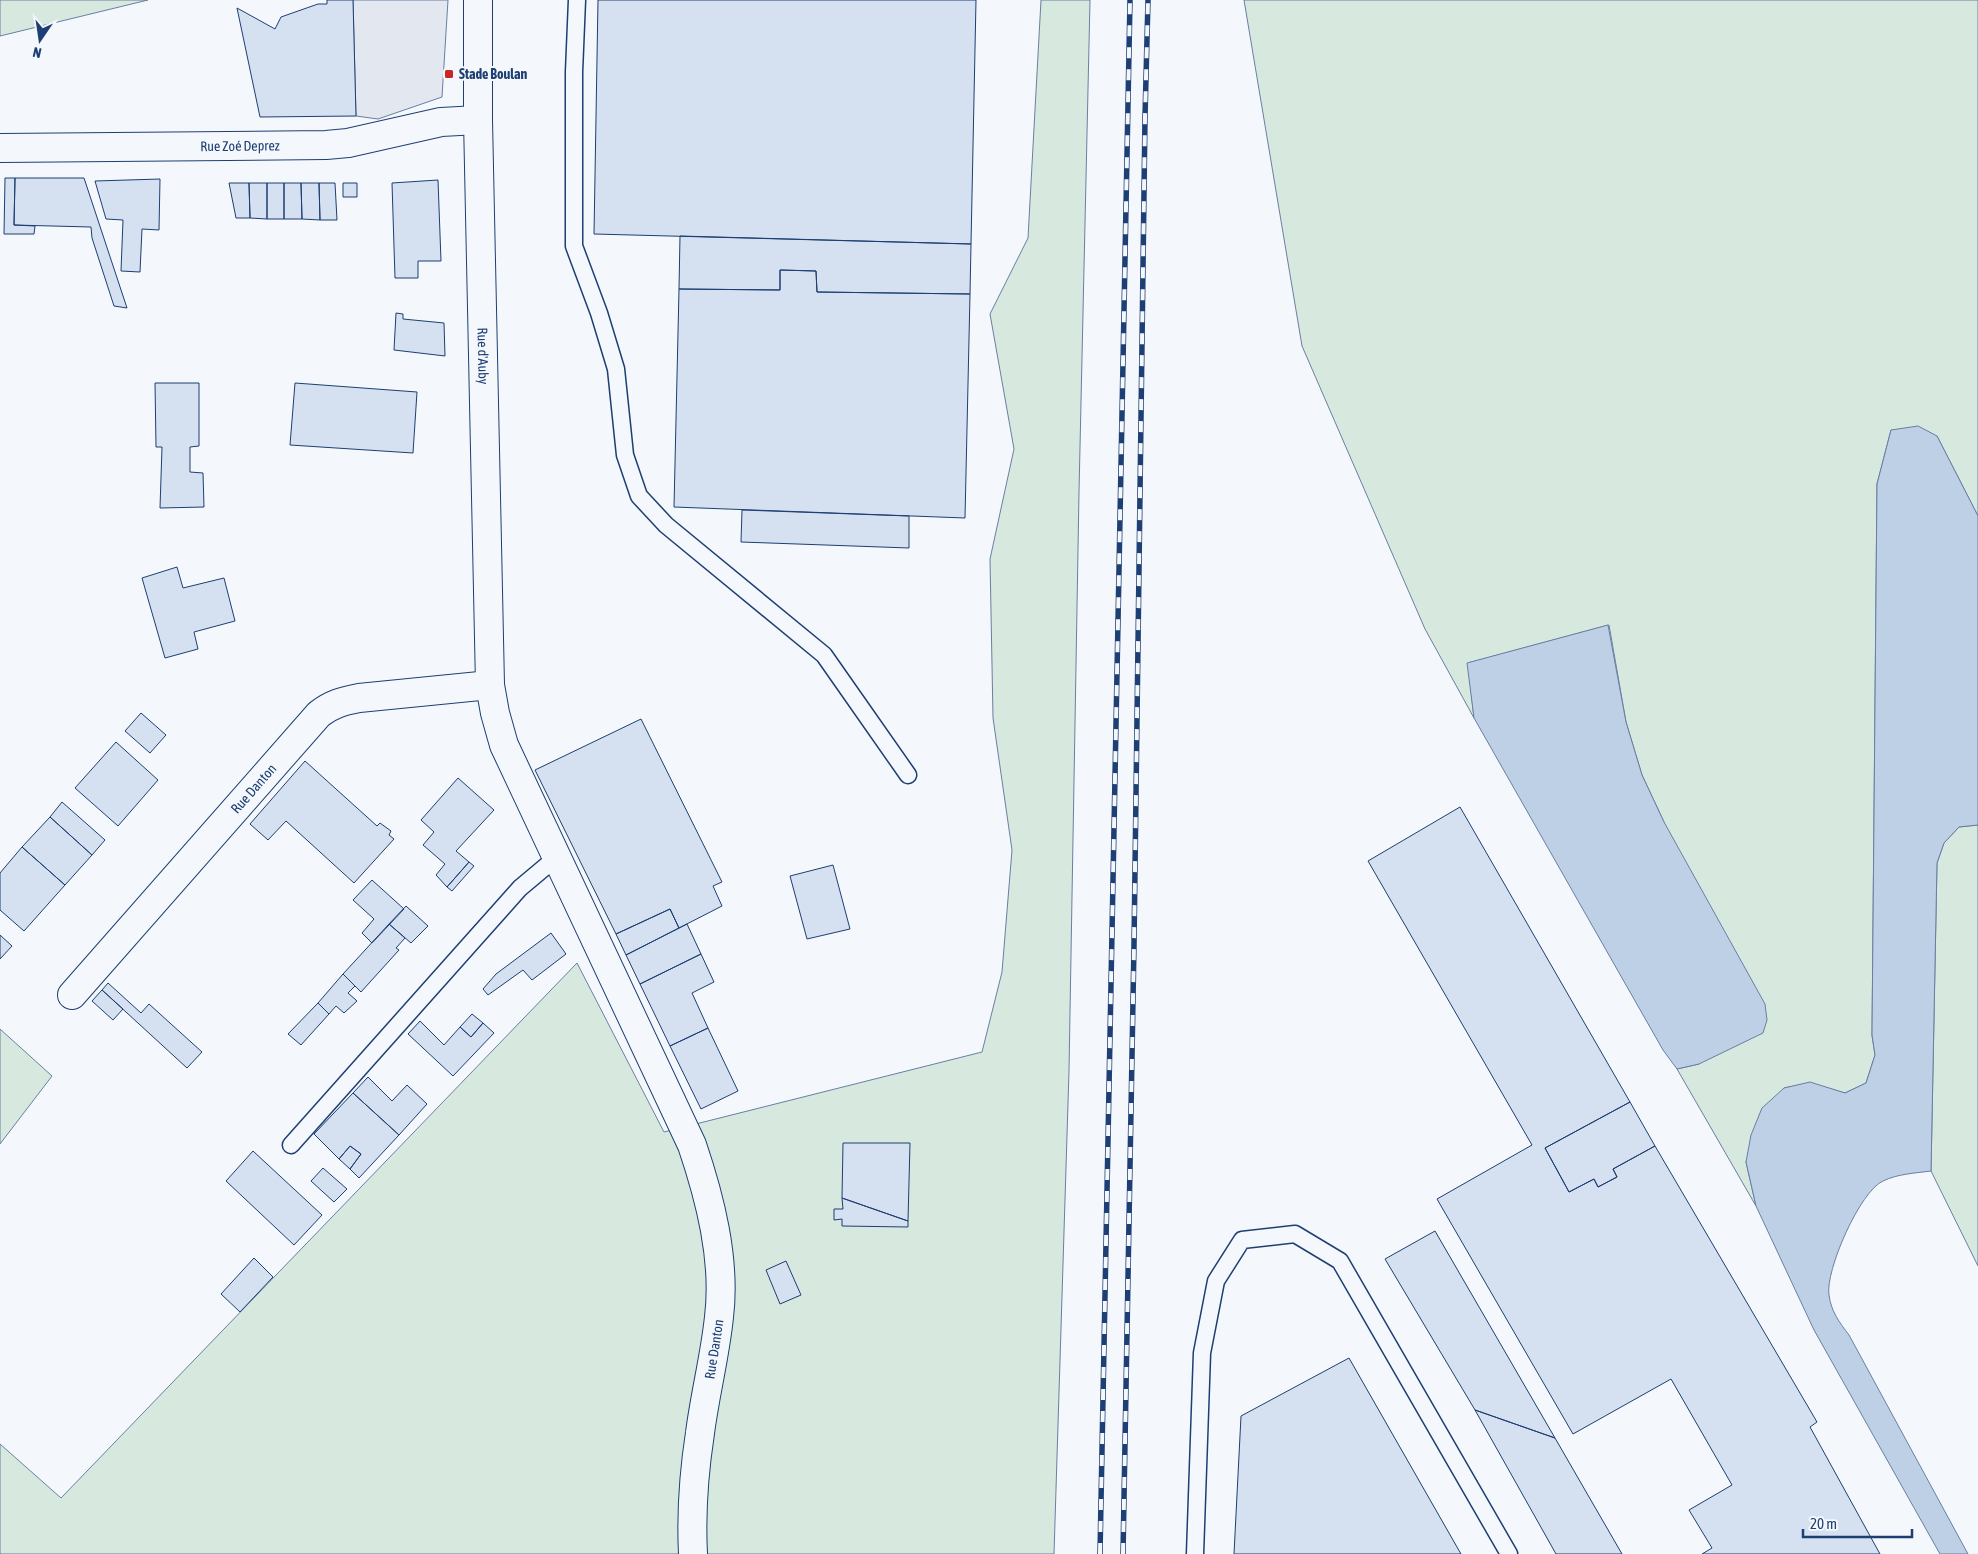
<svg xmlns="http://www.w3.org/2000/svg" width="1978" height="1554" viewBox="0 0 1978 1554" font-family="'Asap Condensed',sans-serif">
<rect width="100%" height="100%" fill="#f4f7fb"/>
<path fill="#d7e8df" stroke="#687fa3" d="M0,0H148L0,36Z
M1041,0H1090L1079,492L1069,1071L1054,1554H0V1444L61,1498L577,963L664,1132L982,1052L1002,972L1012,850L993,718L990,559L1014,449L990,314L1028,238Z
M1244,0H1978V516L1937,436L1891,430L1877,484L1872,1035L1875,1055L1866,1083L1845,1093L1810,1083L1784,1088L1746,1162L1756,1206L1677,1069L1699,1064L1664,822L1642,775L1626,722L1609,625L1468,663L1474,718L1425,629L1302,346Z
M1978,825V1266L1931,1171L1937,863L1944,843L1959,827Z
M0,1029L52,1076L0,1144Z"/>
<path fill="#e3e8f0" stroke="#687fa3" d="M353,0H448L442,97L378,119L356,116Z"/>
<path fill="#bed0e5" stroke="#687fa3" d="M1918,426L1937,436L1978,516V825L1959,827L1944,843L1937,863L1931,1171C1916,1173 1897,1174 1883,1181C1860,1191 1825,1271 1829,1295C1831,1311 1839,1322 1849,1335L1968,1554H1940L1814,1330L1756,1206L1746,1162L1751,1135L1762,1108L1784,1088L1810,1082L1845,1093L1866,1083L1875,1055L1872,1035L1877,484L1891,430Z
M1608,625L1626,722L1642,775L1664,822L1765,1004L1767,1020L1763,1033L1699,1064L1677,1069L1663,1050L1474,718L1467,663Z"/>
<path fill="#d5e0f0" stroke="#1d3f73" d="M327,0H353L356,116L260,117L237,8L275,29L281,17L318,4H327Z
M598,0H976L971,244L594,234Z
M5,178H15L14,225L35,226L34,234H4Z
M15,178H84L127,308L114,306L92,238L91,227L14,225Z
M160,179L159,230L142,229L140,272L121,271L123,220L106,219L95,181Z
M438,180L441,261H418V278H395L392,183Z
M229,183H249L250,218H236Z
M249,183H267V219L250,218Z
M267,183H284V219H267Z
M284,183H301L302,219H284Z
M301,183H319L320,220L302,219Z
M319,183H335L337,220H320Z
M343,183H357V197H343Z
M680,236L971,244L970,294L817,292L816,271L780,270V290L679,289Z
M780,270L816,271L817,292L970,294L965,518L674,507L679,289L780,290Z
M396,313L403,314V319L444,323L445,356L394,350Z
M155,383H199V446L190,447V472L203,473L204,507L160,508L162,447H156Z
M295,383L417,392L413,453L290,445Z
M742,510L909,516V548L741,542Z
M177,567L183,588L224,578L235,621L194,632L198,649L165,658L142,578Z
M141,713L166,735L150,753L125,731Z
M641,719L722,882L713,886L722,906L679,928L670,909L616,934L535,770Z
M116,742L158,780L118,826L75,788Z
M305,761L377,826L380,823L391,831L389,835L394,839L354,883L286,821L268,840L250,824Z
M458,778L494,810L456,851L469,862L447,887L436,875L445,864L423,845L434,832L421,820Z
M62,802L105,840L92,855L50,817Z
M1460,807L1630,1102L1545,1148L1569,1192L1594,1179L1598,1187L1617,1177L1613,1169L1655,1146L1817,1422L1810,1427L1880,1554H1702L1712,1548L1689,1510L1732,1485L1671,1379L1573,1434L1437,1199L1532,1145L1368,861Z
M50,817L92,855L65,885L22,847Z
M22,847L65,885L24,931L0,910V873Z
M469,862L474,866L452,891L447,887Z
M833,865L850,929L807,939L790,876Z
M372,880L404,909L372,943L362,933L374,919L353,900Z
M406,906L428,926L411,943L389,924Z
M670,909L679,928L626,955L616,934Z
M389,924L405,938L396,948L399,950L361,992L343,974Z
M687,924L701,954L640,984L626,955Z
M551,933L566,954L532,980L523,970L488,995L483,989L496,974Z
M0,935L12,946L0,959Z
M701,954L714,982L692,993L708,1028L670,1046L640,984Z
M343,974L355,986L348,993L357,1001L344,1013L336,1006L329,1014L318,1003Z
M108,983L141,1013L149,1004L202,1052L187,1068L102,990Z
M102,990L123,1009L113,1020L92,1001Z
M318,1003L329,1014L301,1045L288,1034Z
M472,1014L483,1023L471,1037L460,1027Z
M420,1021L444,1045L460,1027L471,1037L483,1023L494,1033L453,1076L408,1034Z
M708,1028L738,1091L701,1109L670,1046Z
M368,1077L392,1101L407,1085L427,1104L399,1135L353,1093Z
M353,1093L399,1135L359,1178L350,1169L361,1154L350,1146L339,1159L314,1134Z
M1630,1102L1655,1146L1613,1169L1617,1177L1598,1187L1594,1179L1569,1192L1545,1148Z
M843,1143H910L908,1221L842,1198Z
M350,1146L361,1154L350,1169L339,1159Z
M253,1151L322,1215L294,1245L226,1181Z
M323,1168L347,1189L334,1202L311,1181Z
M842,1198L908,1221V1227L842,1226V1219L834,1220V1209H843Z
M1435,1231L1555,1438L1475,1410L1385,1259Z
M254,1258L273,1277L240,1312L221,1294Z
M786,1261L801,1295L780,1304L766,1270Z
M1349,1358L1461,1554H1234L1241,1416Z
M1475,1410L1555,1438L1622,1554H1556Z"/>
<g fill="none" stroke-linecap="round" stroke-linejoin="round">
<defs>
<path id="lane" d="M577,0L574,72V246L599,313L616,369L625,455L639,496L666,525L824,655L908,775
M291,1145L520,888L557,857
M1195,1554L1202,1353L1216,1281L1242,1240L1295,1234L1340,1261L1509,1554"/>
<g id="street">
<path id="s1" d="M0,148L326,145L348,143L441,122L478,120"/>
<path id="s2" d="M72,995L319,714C332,704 343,701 359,698L490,685"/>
</g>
<g id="secondary">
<path id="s3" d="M478,0V120L490,685L495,713L504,745L692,1145C710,1198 726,1260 719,1317C715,1356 705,1394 700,1433C694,1472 691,1514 693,1554"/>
</g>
</defs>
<use href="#lane" stroke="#1d3f73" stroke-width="19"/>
<use href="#street" stroke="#1d3f73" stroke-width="30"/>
<use href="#secondary" stroke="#1d3f73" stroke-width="30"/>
<use href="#lane" stroke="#f4f7fb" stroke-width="16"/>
<use href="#street" stroke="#f4f7fb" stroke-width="28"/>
<use href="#secondary" stroke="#f4f7fb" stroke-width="28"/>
<defs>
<path id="rail" d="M1100,1554L1130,0
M1123,1554L1134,945L1145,117L1148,0"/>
</defs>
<use href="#rail" stroke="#1d3f73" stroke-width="5.5"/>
<use href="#rail" stroke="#f4f7fb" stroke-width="4" stroke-dasharray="11" stroke-linecap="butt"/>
</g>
<rect fill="#c62828" stroke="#f4f7fb" stroke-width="2" x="444" y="69" width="10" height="10" rx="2.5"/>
<g text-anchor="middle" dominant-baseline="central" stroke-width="4" stroke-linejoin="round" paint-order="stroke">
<g font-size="14" font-weight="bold" fill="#1d3f73" stroke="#f4f7fb" text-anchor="start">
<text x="459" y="74">Stade Boulan</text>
</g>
<g font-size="14" fill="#1d3f73" stroke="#f4f7fb">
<text stroke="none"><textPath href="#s1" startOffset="240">Rue Zoé Deprez</textPath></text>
<text stroke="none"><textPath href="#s3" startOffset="356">Rue d'Auby</textPath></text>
<text stroke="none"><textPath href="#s2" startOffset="275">Rue Danton</textPath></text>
<text transform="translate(714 1349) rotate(-81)">Rue Danton</text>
</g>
</g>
<g transform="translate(40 40) rotate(193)" stroke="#f4f7fb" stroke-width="4" paint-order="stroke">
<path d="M0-4L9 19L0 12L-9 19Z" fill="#1d3f73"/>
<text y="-8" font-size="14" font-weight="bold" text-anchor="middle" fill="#1d3f73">N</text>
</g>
<path d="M1803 1529v8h109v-8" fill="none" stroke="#1d3f73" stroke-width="2.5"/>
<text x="1810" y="1529" font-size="15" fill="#1d3f73" stroke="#f4f7fb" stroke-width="4" paint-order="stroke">20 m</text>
</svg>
